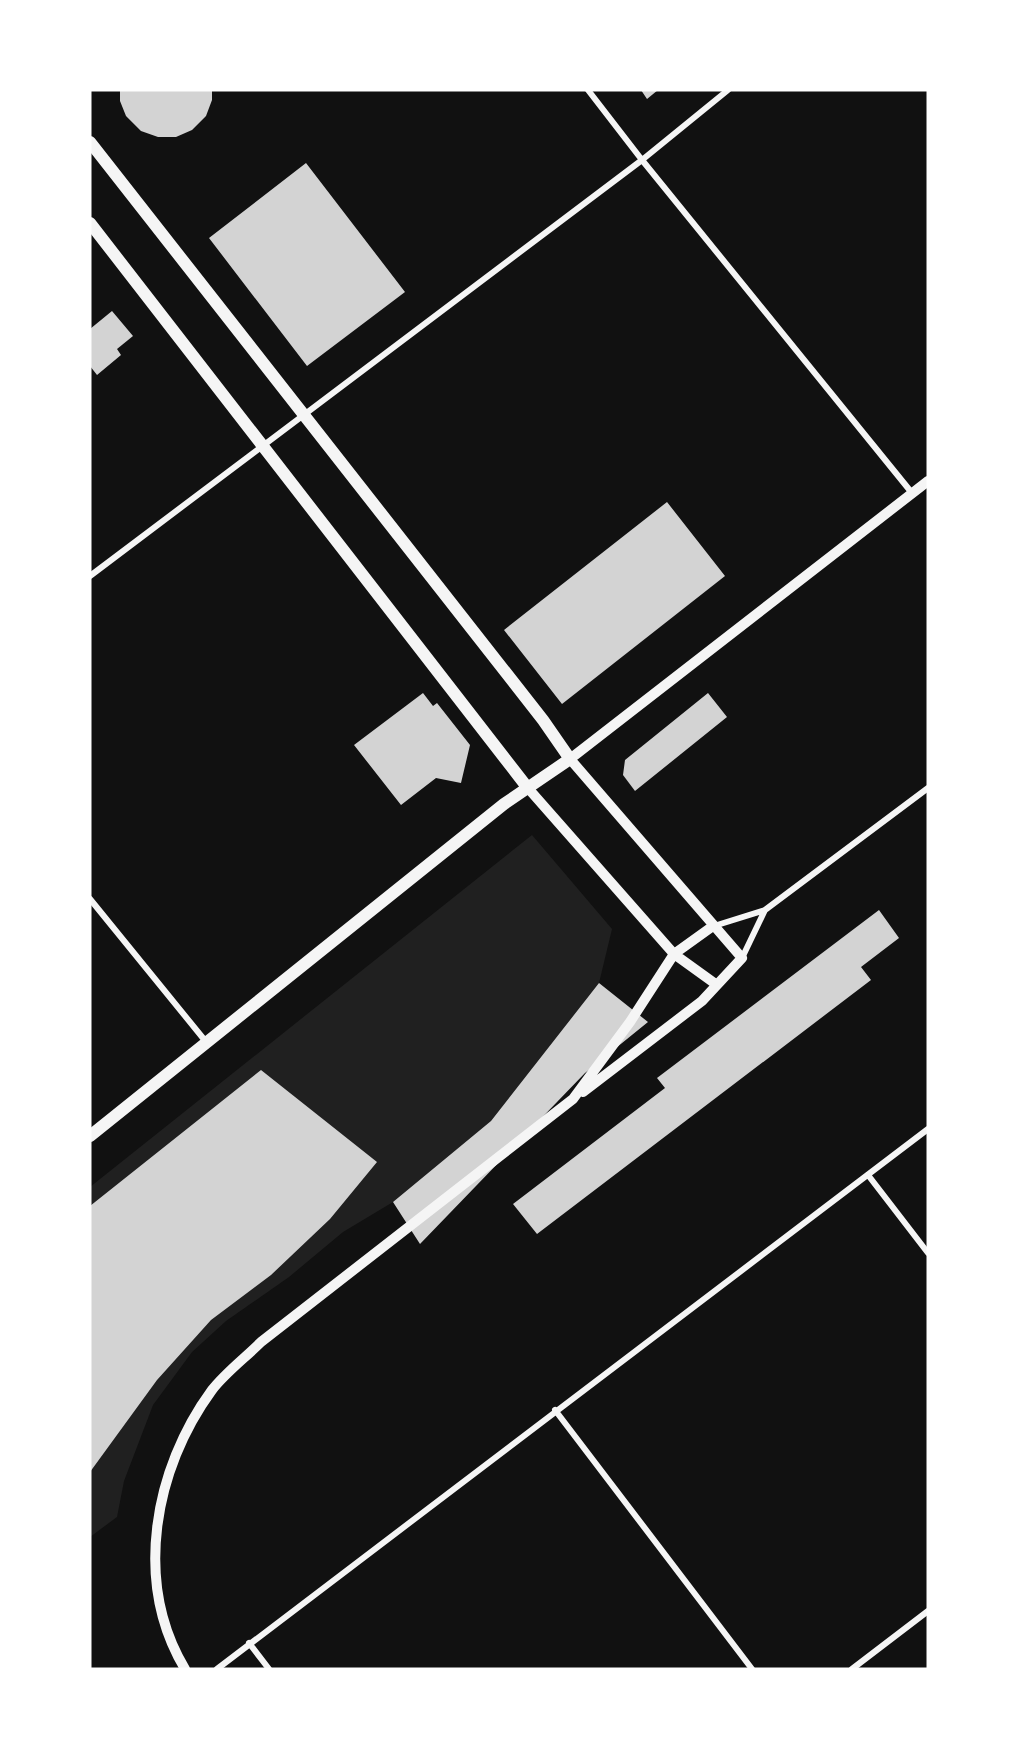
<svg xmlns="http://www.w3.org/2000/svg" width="1018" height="1759" viewBox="0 0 1018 1759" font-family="Mulish,sans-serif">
<rect width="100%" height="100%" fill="#111"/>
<path fill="#202020" d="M532,835L612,929L599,983L491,1121L393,1202L343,1232L289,1277L226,1321L192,1352L153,1405L124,1481L117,1517L90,1537V1187Z"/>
<path fill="#d3d3d3" d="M120,90H212V100L206,116L192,130L176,137H158L141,131L126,116L120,101Z
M641,90H658L647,99Z
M306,163L405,292L307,366L209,238Z
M112,311L133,336L117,349L121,355L97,375L90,366V329Z
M667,502L725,576L562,704L504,630Z
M423,693L433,706L437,703L470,745L461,783L436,778L401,805L354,745Z
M708,693L727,717L635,791L623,775L625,760Z
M879,910L899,938L861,967L871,980L537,1234L513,1204L665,1088L657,1078Z
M599,983L648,1022L585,1073L420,1244L393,1202L491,1121Z
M261,1070L377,1162L330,1219L271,1275L211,1320L157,1380L90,1472V1206Z"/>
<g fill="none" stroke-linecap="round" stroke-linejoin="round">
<path stroke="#f5f5f5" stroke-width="6" d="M588,90L642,160L912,493
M90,576L642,160L728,90
M90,899L207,1043
M714,926L765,910L928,788
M742,958L765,910
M868,1175L928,1253
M555,1410L752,1669
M249,1643L269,1669
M217,1669L928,1129
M852,1669L928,1611"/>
<path stroke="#f5f5f5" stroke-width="10" d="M527,787L674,954L717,985
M583,1092L702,1001L742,958L570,759L928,481
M185,1669C133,1582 154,1469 212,1390C225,1373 245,1358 261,1342L573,1099L630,1022L674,954L713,926"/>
<path stroke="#f5f5f5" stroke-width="12" d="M90,142L543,720L570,759L504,804L90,1136
M90,223L527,787"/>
</g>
<rect width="1018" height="1759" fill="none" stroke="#ffffff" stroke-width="183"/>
</svg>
